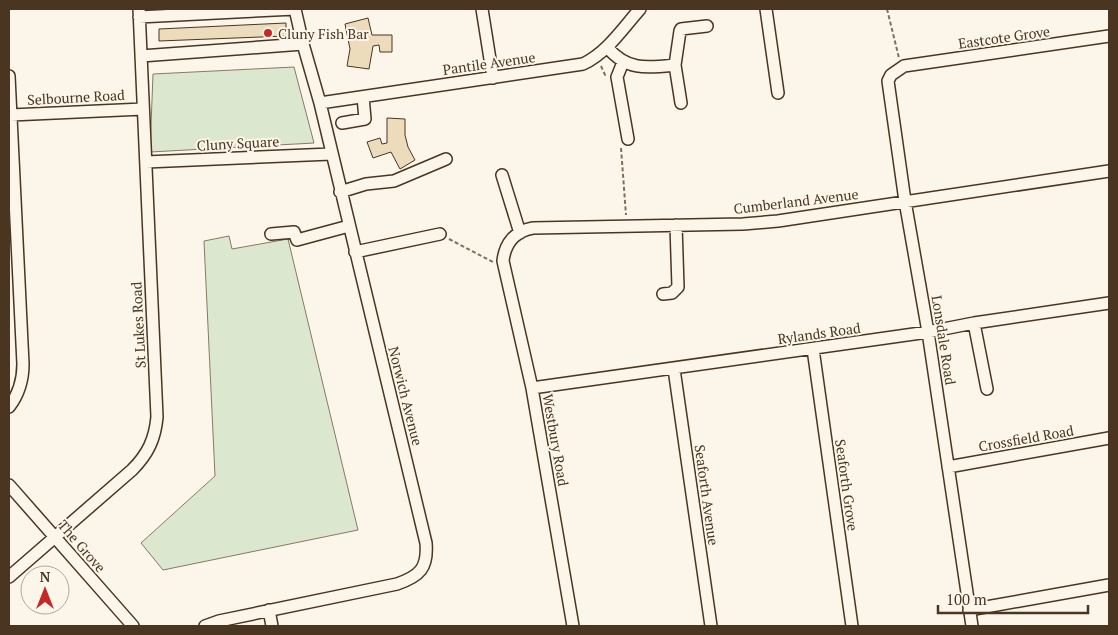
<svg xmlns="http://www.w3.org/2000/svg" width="1118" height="635" viewBox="0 0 1118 635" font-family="'PT Serif',serif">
<rect width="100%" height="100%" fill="#fbf6e9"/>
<path fill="#dce7d0" stroke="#887966" d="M294,67L314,143L150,152L153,74Z
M229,236L232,249L288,239L358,530L163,570L141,543L215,476L204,241Z"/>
<path fill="#ecdcbc" stroke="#4a3520" d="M368,18L372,35H392V52H380L379,45L373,46L369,69L347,66L350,49L345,24Z
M286,23V36L159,41V29Z
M387,118L405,119V135L408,147L415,160L400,169L391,152L373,158L367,142L380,138L382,144L387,143Z"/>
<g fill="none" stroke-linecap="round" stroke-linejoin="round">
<defs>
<path id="minor" d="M482,9L493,78
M766,9L778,93
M139,17L295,9
M607,47C627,71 647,68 675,65
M141,56L303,44
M623,62L617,77L628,139
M9,76L23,364C23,380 19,394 9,407
M320,103L583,64C607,53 623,28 640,9
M681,103L675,65L680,31L681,29L707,26
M11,115L143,109
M342,123L365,119L363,97
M146,162L331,154
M502,175L520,233
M340,192L366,184L394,181L446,159
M271,234L294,232L297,240L349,226
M355,252L440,234
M663,294L672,293L678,287L676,225
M974,323L987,389
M813,349L852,626
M674,369L711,626
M532,388L928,332L974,323L1109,303
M948,467L1109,438
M9,485L133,626
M9,577L132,470C148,454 155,439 157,417L139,9
M269,610L272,626
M969,610L1109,585
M205,626L219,621L397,584C420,576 428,568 426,543L320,103L303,44L295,9
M573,626L532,388L503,261C505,243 515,231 533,228L743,224L778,221L1109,171
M972,626L928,332L905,201L888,81L891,75L904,66L1109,36"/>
</defs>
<use href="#minor" stroke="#4a3520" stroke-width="14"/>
<path stroke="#7f6f5c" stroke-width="2" stroke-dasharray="4 2.5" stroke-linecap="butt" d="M887,9L899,58
M601,66L606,77
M621,148L626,215
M449,239L493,262"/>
<use href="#minor" stroke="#fbf6e9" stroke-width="11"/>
</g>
<circle fill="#c62828" stroke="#fbf6e9" stroke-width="2" cx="268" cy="33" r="5"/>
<g text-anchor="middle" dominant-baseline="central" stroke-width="4" stroke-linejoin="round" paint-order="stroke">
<g font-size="14" fill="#4a3520" stroke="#fbf6e9" text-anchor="start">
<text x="278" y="33">Cluny Fish Bar</text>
</g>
<g font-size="14" fill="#4a3520" stroke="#fbf6e9">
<text transform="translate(1004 37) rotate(-8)">Eastcote Grove</text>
<text transform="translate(489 63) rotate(-8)">Pantile Avenue</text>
<text transform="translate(76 97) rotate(-3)">Selbourne Road</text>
<text transform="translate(238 143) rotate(-3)">Cluny Square</text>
<text transform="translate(796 201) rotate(-7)">Cumberland Avenue</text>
<text transform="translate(138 325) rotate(-93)">St Lukes Road</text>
<text transform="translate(819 333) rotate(-8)">Rylands Road</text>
<text transform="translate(944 340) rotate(81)">Lonsdale Road</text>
<text transform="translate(406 396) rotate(76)">Norwich Avenue</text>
<text transform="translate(1026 438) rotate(-10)">Crossfield Road</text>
<text transform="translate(556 440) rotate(80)">Westbury Road</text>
<text transform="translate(847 485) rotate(82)">Seaforth Grove</text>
<text transform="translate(707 495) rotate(82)">Seaforth Avenue</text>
<text transform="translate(82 546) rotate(49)">The Grove</text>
</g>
</g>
<rect width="1118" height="635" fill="none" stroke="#4a3520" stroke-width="20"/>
<g transform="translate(45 590)"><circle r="24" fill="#fbf6e9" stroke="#b4a999"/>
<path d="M0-4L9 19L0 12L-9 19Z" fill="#c62828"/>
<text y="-8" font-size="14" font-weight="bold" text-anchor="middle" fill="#4a3520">N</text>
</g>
<path d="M938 605v8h150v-8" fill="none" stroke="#4a3520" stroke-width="2.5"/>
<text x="946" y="605" font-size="15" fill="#4a3520" stroke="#fbf6e9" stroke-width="4" paint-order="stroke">100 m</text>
</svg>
